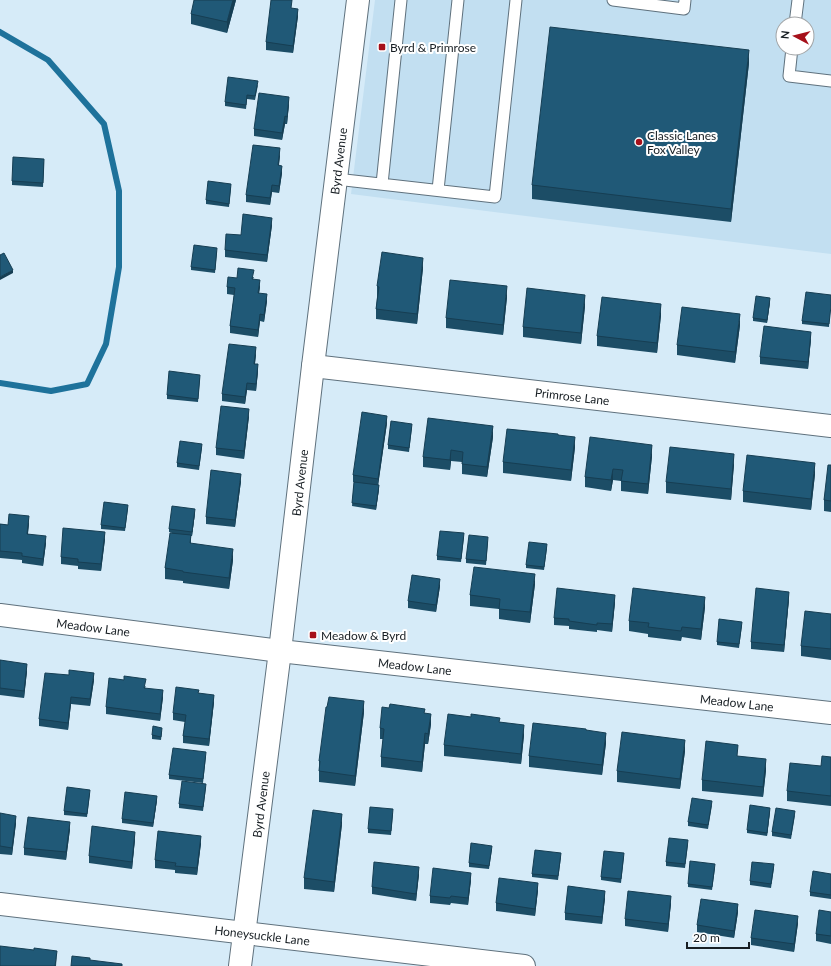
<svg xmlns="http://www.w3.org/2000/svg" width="831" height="966" viewBox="0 0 831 966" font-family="Lato,sans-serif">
<rect width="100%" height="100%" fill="#d6ebf8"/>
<path fill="#c2dff1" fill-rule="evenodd" d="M375,0H831V254L351,194ZM783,24H807V48H783Z"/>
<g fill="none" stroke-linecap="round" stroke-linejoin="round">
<path stroke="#1e729b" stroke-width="6" d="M0,32L48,60L104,124L119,191V267L106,344L87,384L51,391L0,383"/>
<defs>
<path id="lane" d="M613,0L684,9L685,0
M795,24L798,0
M792,48L789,76L831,81
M336,179L495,197L516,0
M382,184L401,0
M438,190L458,0"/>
<g id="street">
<path id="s1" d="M313,366L831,426"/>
<path id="s2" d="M0,615L280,651L831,713"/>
<path id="s3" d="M0,904L524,966"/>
<path id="s4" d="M240,966L280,651L313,366L358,0"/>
</g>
</defs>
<use href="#lane" stroke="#5f717d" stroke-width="13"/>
<use href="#street" stroke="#5f717d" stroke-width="24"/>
<use href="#lane" stroke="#fff" stroke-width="11"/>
<use href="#street" stroke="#fff" stroke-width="22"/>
</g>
<path fill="#1c4d66" d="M236,0L227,33L191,24V14Z
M292,8L298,16L293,53L266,50V42Z
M749,63L731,222L532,199V185Z
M258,85L255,100L247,99L246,109L225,106V102Z
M289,104L287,124H285L282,140L254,136V129Z
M280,155L279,165L282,173L279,193L272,192L270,205L246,202V195Z
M44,162L43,187L12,185V181Z
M231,187L229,207L206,204V200Z
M272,225L267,262L225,257V250L241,235Z
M217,251L215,273L191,270V267Z
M423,268L417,324L376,319V309L377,297V286Z
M254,277L253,279L260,287L259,293L267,301L264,322L260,321L258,337L230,333V326L234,295L227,294V287L237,278Z
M831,295L829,327L802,324V321Z
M507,297L503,335L446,328V318Z
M770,302L767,323L753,321V318Z
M585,306L581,344L523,337V327Z
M661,315L657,353L597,346V336Z
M740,325L735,363L677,355V345Z
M811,339L808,369L760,364V357Z
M256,354L255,364L258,371L256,391L247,390L245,404L222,401V394Z
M200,378L198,402L167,399V395Z
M249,416L244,459L216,455V448Z
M387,423L378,485L379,489L376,510L352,506L354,482H353V475Z
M412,427L409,452L388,449V445Z
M558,435L575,447L571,481L503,473V462Z
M493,437L487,477L462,474V462L451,461L450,470L423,467V457Z
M202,447L199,470L177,467V463Z
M652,456L648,494L621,491V481L613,480L611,491L585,487V477Z
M734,464L731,500L666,493V482Z
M831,465V512L824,511V500Z
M815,474L811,510L743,502V491Z
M241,481L235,527L206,524V517Z
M128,508L125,531L101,529V525Z
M195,513L192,536H191V544L233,560L229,589L183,583V581L165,579V568L172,533L169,532V529Z
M29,523L28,534L46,543L43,566L22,563V560L0,558V524L8,525Z
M464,537L461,562L437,560V556Z
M105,539L101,571L78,569V566L61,564V557Z
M488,541L486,565L466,563V559Z
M547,548L544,570L526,568V565Z
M535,584L530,623L499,619V609L470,606V595Z
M440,586L436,612L408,608V601Z
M789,599L784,652L751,649V642Z
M615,602L612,632L597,630V632L569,629V626L554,625V618Z
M705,607L701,640L682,637L681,641L648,637V634L629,631V621Z
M831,614V660L801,656V646Z
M742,625L739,648L717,645V642Z
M0,660L27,671L24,698L0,695Z
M94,680L90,706L71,704L68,730L39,726V719Z
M146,686L145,688L163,697L160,721L106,714V707Z
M199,693L214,702L209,746L183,743V736L185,722L173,720V713Z
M364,712L355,786L319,782V761Z
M425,713L431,724L428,744H425L422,772L381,767V757L383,739H380V728Z
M500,722L524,735L521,764L444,756V745Z
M586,730L606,743L602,775L529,767V756Z
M162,731L161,740L152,739V735Z
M685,751L680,789L617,782V771Z
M206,756L203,783L169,779V775Z
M738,757L766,770L763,797L702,791V780Z
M831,757V806L787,801V791L821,766Z
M206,787L203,811L179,808V804Z
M90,793L87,817L64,815V811Z
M157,800L153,827L122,823V819Z
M712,805L708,829L688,826V822Z
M770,811L767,836L747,833V830Z
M0,813L16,823L12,855L0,854Z
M393,813L391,835L368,833V829Z
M795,815L791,839L772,836V832Z
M342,824L334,892L304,889V878Z
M70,829L66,860L24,855V848Z
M135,839L132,869L89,863V856Z
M201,843L197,875L175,873V870L155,868V860Z
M688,844L685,868L666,866V862Z
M492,849L489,869L469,867V863Z
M624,856L621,883L601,880V877Z
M561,857L558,880L532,877V874Z
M715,868L712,890L688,887V884Z
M774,868L771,888L750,885V881Z
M419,874L416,901L372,894V887Z
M831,874V899L810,896V892Z
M471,880L468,905L451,903L450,905L430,903V896Z
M538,890L535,916L496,911V903Z
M605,898L602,924L565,920V913Z
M671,903L668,932L625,926V919Z
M738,912L734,938L697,932V925Z
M831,912V944L816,941V934Z
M798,923L794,952L751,945V938Z"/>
<path fill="#163e53" d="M233,0H236L227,33V22Z
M298,9V16L293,53V46Z
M749,50V63L731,222V209Z
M289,97V104L287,124V117Z
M285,116V124L282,140V133Z
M280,148V155L278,172V165Z
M282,166V173L279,193V186Z
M272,185V192L270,205V198Z
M272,218V225L267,262V255Z
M423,258V268L417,324V314Z
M13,270V273L0,280V277Z
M260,280V287L258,300V293Z
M507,286V297L503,335V325Z
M267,294V301L264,322V315Z
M585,295V306L581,344V333Z
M770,298V302L767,323V320Z
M661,304V315L657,353V343Z
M260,314V321L258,337V330Z
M740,314V325L735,363V352Z
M811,332V339L808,369V362Z
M256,347V354L254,371V364Z
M258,364V371L256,391V384Z
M247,383V390L245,404V397Z
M249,409V416L244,459V451Z
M387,416V423L378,486V479Z
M493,426V437L487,477V467Z
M575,437V447L571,481V470Z
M652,445V456L648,494V484Z
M451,450V461L450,470V460Z
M734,454V464L731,500V489Z
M815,463V474L811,510V499Z
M613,469V480L611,491V480Z
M241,474V481L235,527V520Z
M379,485V489L376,510V506Z
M195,509V513L192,536V532Z
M29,516V523L27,541V534Z
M105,532V539L101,571V564Z
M46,536V543L43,566V559Z
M233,549V560L229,589V578Z
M535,574V584L530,623V612Z
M440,579V586L436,612V605Z
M789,592V599L784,652V645Z
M615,595V602L612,632V624Z
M705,597V607L701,640V629Z
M27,664V671L24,698V691Z
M94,673V680L90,706V699Z
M163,690V697L160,721V714Z
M214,695V702L209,746V739Z
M71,697V704L68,730V723Z
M364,701V712L355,786V776Z
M431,714V724L428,744V734Z
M524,725V735L521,764V754Z
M425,733V744L422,772V762Z
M606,733V743L602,775V765Z
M685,740V751L680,789V779Z
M766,759V770L763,797V787Z
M157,796V800L153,827V823Z
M770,808V811L767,836V833Z
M342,814V824L334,892V882Z
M16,816V823L12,855V848Z
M70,822V829L66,860V852Z
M135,832V839L132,869V862Z
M201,836V843L197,875V868Z
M419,867V874L416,901V894Z
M471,873V880L468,905V898Z
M538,883V890L535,916V909Z
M605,891V898L602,924V917Z
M671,896V903L668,932V924Z
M738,904V912L734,938V931Z
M798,916V923L794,952V944Z
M57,951L56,966H55Z"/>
<path fill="#205977" stroke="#163e53" d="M194,0H233L227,22L191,14Z
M271,0H292L291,8L298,9L293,46L266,42Z
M550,27L749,50L731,209L532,185Z
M228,77L258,81L255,96L247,95L246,105L225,102Z
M259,93L289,97L287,117L285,116L282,133L254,129Z
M253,145L280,148L278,165L282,166L279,186L272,185L270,198L246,195Z
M13,157L44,159L43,183L12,181Z
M208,181L231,184L229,204L206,200Z
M243,214L272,218L267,255L225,250L226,234L241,235Z
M194,245L217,248L215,270L191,267Z
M382,252L423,258L417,314L376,309L379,287L377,286Z
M4,253L13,270L0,277V255Z
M238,268L254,270L252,279L260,280L258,293L267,294L264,315L260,314L258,330L230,326L235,288L227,287L228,277L237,278Z
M450,280L507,286L503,325L446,318Z
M527,288L585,295L581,333L523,327Z
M806,292L831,295V306L829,324L802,321Z
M756,296L770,298L767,320L753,318Z
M602,297L661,304L657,343L597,336Z
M682,307L740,314L735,352L677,345Z
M764,326L811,332L808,362L760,357Z
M229,344L256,347L254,364H258L256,384L247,383L245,397L222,394Z
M169,371L200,375L198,399L167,395Z
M221,406L249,409L244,451L216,448Z
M362,412L387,416L378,479L353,475Z
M428,418L493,426L487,467L462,464L463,452L451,450L450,460L423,457Z
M391,421L412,424L409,448L388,445Z
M507,429L558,434V435L575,437L571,470L503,462Z
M590,437L652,445L648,484L621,481L623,470L613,469L611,480L585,477Z
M180,441L202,444L199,466L177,463Z
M670,447L734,454L731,489L666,482Z
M747,455L815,463L811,499L743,491Z
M828,465H831V501L824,500Z
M211,470L241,474L235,520L206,517Z
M354,482L379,485L376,506L352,503Z
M104,502L128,505L125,528L101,525Z
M172,506L195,509L192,532L169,529Z
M9,514L29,516L27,534L46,536L43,559L22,556V553L0,551V524L8,525Z
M63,528L105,532L101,564L78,562V559L61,557Z
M440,531L464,533L461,559L437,556Z
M170,533L191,535L190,543L233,549L229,578L183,572V571L165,568Z
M469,535L488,537L486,561L466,559Z
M529,542L547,544L544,567L526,565Z
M474,567L535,574L530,612L499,609L500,599L470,595Z
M412,575L440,579L436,605L408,601Z
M557,588L615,595L612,624L597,623V625L569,621V619L554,618Z
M633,588L705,597L701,629L682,627L681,631L648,627L649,623L629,621Z
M756,588L789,592L784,645L751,642Z
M805,611L831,614V649L801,646Z
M719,619L742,622L739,644L717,642Z
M0,660L27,664L24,691L0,688Z
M69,670L94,673L90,699L71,697L68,723L39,719L45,673L69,675Z
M124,676L146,679L144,688L163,690L160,714L106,707L109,678L124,680Z
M176,687L199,690L198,693L214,695L209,739L183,736L186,715L173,713Z
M329,697L364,701L355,776L319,771L320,761H319L326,707H327Z
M390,704L425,709L424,713L431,714L428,734L425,733L422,762L381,757L384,729L380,728L382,707L389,708Z
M448,714L471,717V714L500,718L499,722L524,725L521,754L444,745Z
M533,723L586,729V730L606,733L602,765L529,756Z
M153,726L162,728L161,737L152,735Z
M622,732L685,740L680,779L617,771Z
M706,741L738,745L737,756L766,759L763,787L702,780Z
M173,748L206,752L203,779L169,775Z
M822,756L831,757V796L787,791L790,763L821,766Z
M182,781L206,784L203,807L179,804Z
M67,787L90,790L87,814L64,811Z
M125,792L157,796L153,823L122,819Z
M692,798L712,801L708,825L688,822Z
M750,805L770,808L767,833L747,830Z
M370,807L393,809L391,831L368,829Z
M776,808L795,811L791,835L772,832Z
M313,810L342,814L334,882L304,878Z
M0,813L16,816L12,848L0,846Z
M28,817L70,822L66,852L24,848Z
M92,826L135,832L132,862L89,856Z
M158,831L201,836L197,868L175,866L176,863L155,860Z
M669,838L688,840L685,864L666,862Z
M471,843L492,846L489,866L469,863Z
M535,850L561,853L558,876L532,874Z
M604,851L624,853L621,879L601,877Z
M690,861L715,864L712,887L688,884Z
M374,862L419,867L416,894L372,887Z
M752,862L774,864L771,884L750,881Z
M433,868L471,873L468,898L451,896L450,898L430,896Z
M813,871L831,874V895L810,892Z
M499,878L538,883L535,909L496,903Z
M568,886L605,891L602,917L565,913Z
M628,891L671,896L668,924L625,919Z
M701,899L738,904L734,931L697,925Z
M755,910L798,916L794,944L751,938Z
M819,910L831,912V936L816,934Z
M0,946L34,950V948L57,951L55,966H0Z
M72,956L90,958V960L122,964V966H71Z"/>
<g fill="#a6101a" stroke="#fff" stroke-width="1.5">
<rect x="378" y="43" width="8" height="8" rx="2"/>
<circle cx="639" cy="142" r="4"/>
<rect x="309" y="631" width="8" height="8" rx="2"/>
</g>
<g text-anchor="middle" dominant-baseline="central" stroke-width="4" stroke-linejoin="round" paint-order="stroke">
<g font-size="12" fill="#171e23" stroke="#fff" text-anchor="start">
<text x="390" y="47">Byrd &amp; Primrose</text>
<text x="647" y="135">Classic Lanes<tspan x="647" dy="14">Fox Valley</tspan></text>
<text x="321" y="635">Meadow &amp; Byrd</text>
</g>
<g font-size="12" fill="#171e23" stroke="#fff">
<text stroke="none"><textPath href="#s4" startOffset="811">Byrd Avenue</textPath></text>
<text stroke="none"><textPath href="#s1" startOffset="261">Primrose Lane</textPath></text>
<text stroke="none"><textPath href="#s4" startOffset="487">Byrd Avenue</textPath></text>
<text stroke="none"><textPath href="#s2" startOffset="94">Meadow Lane</textPath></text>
<text stroke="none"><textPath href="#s2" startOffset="418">Meadow Lane</textPath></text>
<text stroke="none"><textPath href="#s2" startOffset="742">Meadow Lane</textPath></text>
<text stroke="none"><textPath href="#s4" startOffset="163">Byrd Avenue</textPath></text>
<text stroke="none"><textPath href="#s3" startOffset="264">Honeysuckle Lane</textPath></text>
</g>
</g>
<g transform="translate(795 36) rotate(277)"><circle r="19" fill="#ffffff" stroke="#a2a5a7"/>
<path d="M0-3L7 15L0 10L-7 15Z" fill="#a6101a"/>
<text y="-6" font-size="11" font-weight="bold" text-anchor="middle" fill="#171e23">N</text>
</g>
<path d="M687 942v6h62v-6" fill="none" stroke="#171e23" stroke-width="2"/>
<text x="693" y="942" font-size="12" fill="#171e23" stroke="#ffffff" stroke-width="3" paint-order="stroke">20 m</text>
</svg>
